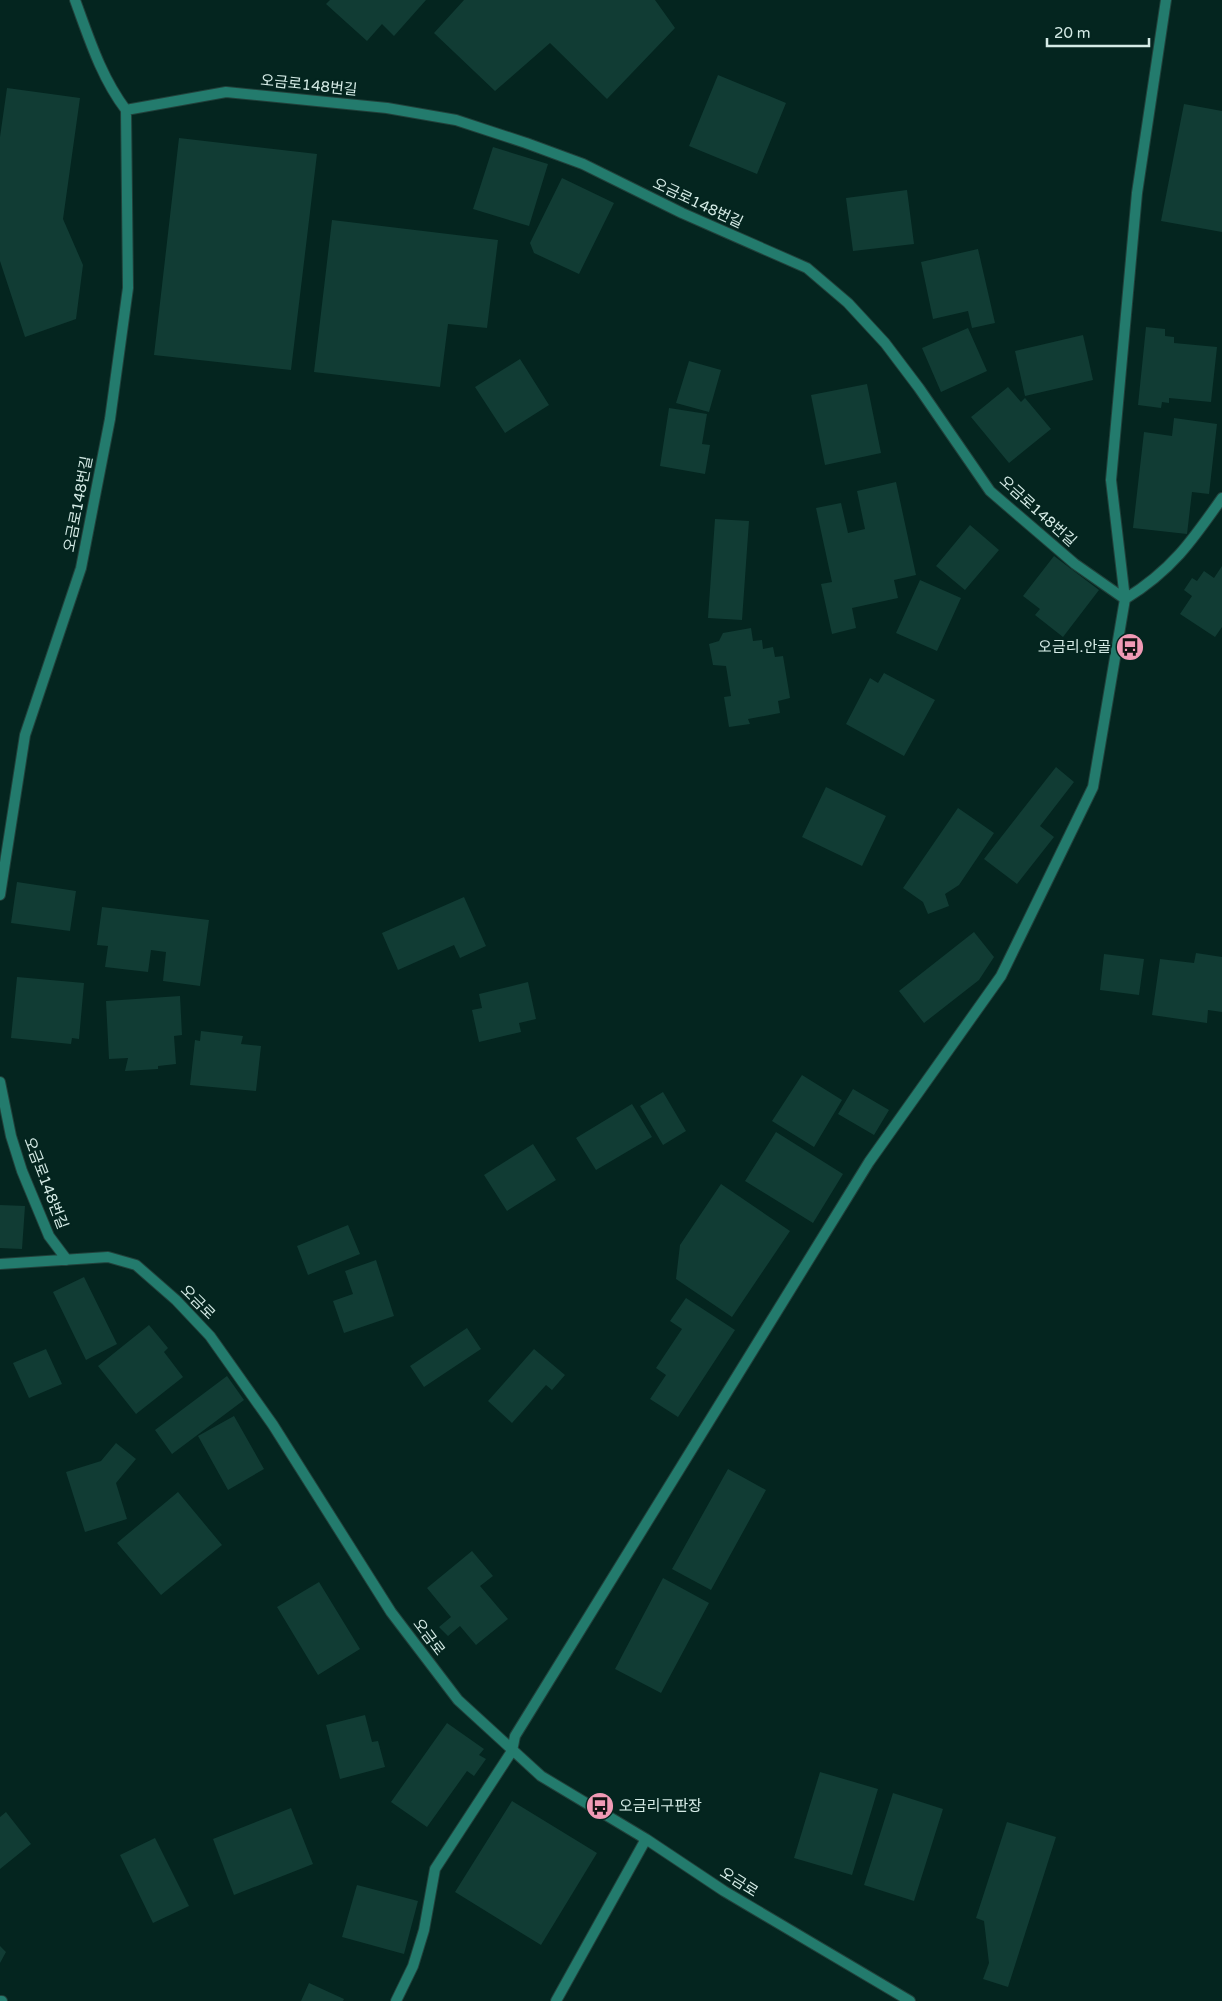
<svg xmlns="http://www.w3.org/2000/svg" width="1222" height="2001" viewBox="0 0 1222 2001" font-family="'Varela Round','Noto Sans KR',sans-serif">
<rect width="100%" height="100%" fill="#04251f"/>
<path fill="#113c34" d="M330,0H426L394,36L382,24L367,41L326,4Z
M464,0H655L675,28L607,99L550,43L495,91L434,33Z
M718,75L786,103L757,174L689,146Z
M7,88L80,98L63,219L83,265L76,319L25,337L0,261V137Z
M1184,104L1222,111V232L1161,221Z
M179,138L317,154L291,370L154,355Z
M493,147L548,164L529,226L473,209Z
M562,178L614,203L579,274L534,253L530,243Z
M907,190L914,244L853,251L846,198Z
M332,220L498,240L487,328L448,324L440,387L314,372Z
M978,249L995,323L972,328L968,311L933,319L921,262Z
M1146,327L1165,329V336L1174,337V343L1217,347L1211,402L1169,398V403L1162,402L1161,408L1138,405Z
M968,328L987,371L941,392L922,348Z
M1083,335L1093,380L1025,396L1015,351Z
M520,359L549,405L505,433L475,387Z
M689,361L721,370L709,412L676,403Z
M867,384L881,453L825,465L811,395Z
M1008,387L1021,402L1025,398L1051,429L1009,463L971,417Z
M669,408L707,414L702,444L710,445L705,474L660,466Z
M1174,418L1217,424L1209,494L1192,492L1187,534L1133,528L1144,432L1172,436Z
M896,482L916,575L894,580L898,598L852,608L856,628L832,634L821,584L832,582L816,508L841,503L848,533L865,529L857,491Z
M715,519L749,521L742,620L708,618Z
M970,525L999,550L965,590L936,566Z
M1054,556L1099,590L1063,637L1035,615L1040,609L1023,596Z
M1222,566V627L1215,637L1180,614L1192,596L1184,590L1192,578L1197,581L1204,571L1214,578Z
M920,580L961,598L937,651L896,633Z
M751,628L753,641L762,640L763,649L773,647L775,657L783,656L790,698L778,701L780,713L748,719L750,724L729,727L724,697L731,696L726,666L713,665L709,644L719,641L723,633Z
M884,673L935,700L904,756L846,724L870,678L878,683Z
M1056,767L1074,782L1040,826L1054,837L1017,884L984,859Z
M826,787L886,816L862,866L802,837Z
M958,808L994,833L959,885L945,894L949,906L928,914L923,902L903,888Z
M17,882L76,891L70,931L11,923Z
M464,897L486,946L460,958L454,945L398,970L382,933Z
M102,907L209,920L200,986L163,981L166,952L151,950L148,972L105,967L108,946L97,945Z
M974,932L994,957L979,980L924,1023L899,991Z
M1196,953L1222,957V1012L1208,1010L1207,1023L1152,1015L1160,959L1194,963Z
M1104,954L1144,959L1139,995L1100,990Z
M17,977L84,983L79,1039L72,1038L71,1044L11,1038Z
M528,982L536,1019L519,1023L521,1032L479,1042L472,1010L482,1008L479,994Z
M180,996L182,1035L174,1036L176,1064L158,1066V1069L125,1071L128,1058L109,1059L106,1001Z
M201,1031L243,1036L241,1044L261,1046L256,1091L190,1085L195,1040L200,1041Z
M802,1075L842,1100L814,1147L772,1121Z
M853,1089L889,1110L874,1135L838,1114Z
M663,1092L686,1131L663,1145L640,1106Z
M632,1104L652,1137L596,1170L576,1138Z
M776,1132L843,1174L813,1223L745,1181Z
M533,1144L556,1180L507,1211L484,1175Z
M721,1184L790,1231L732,1317L676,1279L680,1245Z
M0,1205L25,1206L22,1249L0,1248Z
M348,1225L360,1254L308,1275L297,1246Z
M376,1260L394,1316L344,1333L333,1301L353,1294L345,1271Z
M84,1277L117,1344L86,1360L53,1292Z
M686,1298L735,1330L678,1417L650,1399L666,1375L656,1368L682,1329L670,1321Z
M149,1325L168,1348L164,1352L183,1377L136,1414L98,1366Z
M467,1328L481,1349L424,1387L410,1366Z
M46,1349L62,1384L29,1398L13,1363Z
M534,1349L565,1375L552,1390L546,1385L512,1423L488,1401Z
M227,1376L244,1400L172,1454L155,1430Z
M234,1416L264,1469L228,1490L198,1436Z
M116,1443L136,1459L116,1483L127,1519L85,1532L66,1472L101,1461Z
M728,1469L766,1490L711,1590L672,1569Z
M178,1492L222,1545L161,1595L117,1543Z
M472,1551L493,1576L480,1586L508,1619L476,1645L460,1626L448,1636L439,1627L451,1617L427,1588Z
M663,1578L709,1603L661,1693L615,1669Z
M319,1582L360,1649L318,1675L277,1607Z
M365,1715L372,1742L378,1741L385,1767L340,1779L326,1725Z
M447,1723L484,1749L479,1755L486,1759L474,1776L467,1771L427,1827L391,1802Z
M820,1772L878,1789L852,1875L794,1858Z
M893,1793L943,1809L914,1901L864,1885Z
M512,1801L597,1853L541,1945L455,1892Z
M291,1808L313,1864L234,1895L213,1839Z
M6,1812L31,1844L0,1869V1817Z
M1007,1822L1056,1837L1008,1987L983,1979L989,1963L984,1921L976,1918Z
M155,1838L189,1906L153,1923L120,1855Z
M357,1885L418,1901L404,1954L342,1937Z
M0,1946L6,1952L0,1963Z
M309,1983L344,1999L343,2001H301Z"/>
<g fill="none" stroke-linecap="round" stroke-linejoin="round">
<defs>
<path id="minor" d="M126,110L226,92L387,108L456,120L526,143L583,164L682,213L807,268L848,303L885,343L919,388L990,491L1075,564L1125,599C1171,571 1192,541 1222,498
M0,895L25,735L81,568L110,419L128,288L126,110C101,77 89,38 75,0
M0,1082L11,1136L22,1171L49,1236L67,1260
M0,1264L108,1257L136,1265L176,1300L210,1336L273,1425L391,1612L458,1700L541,1776L646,1839L724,1891L910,2001
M0,2001H2
M396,2001L413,1966L424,1930L435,1869L512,1751L515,1736L869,1162L1001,976L1093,787L1125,599L1111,480L1137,193L1166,0
M556,2001L646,1839L642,1837"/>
</defs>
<use href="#minor" stroke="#21413b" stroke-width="12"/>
<use href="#minor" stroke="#237b6d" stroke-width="10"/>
</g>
<defs>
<symbol id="bus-disc" viewBox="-11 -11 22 22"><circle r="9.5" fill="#f09ab5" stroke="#04251f"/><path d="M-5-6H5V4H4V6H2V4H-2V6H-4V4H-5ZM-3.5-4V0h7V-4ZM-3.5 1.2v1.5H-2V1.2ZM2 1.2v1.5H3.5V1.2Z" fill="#111"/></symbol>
</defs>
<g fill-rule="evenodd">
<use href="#bus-disc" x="1114" y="631" width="32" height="32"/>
<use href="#bus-disc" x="584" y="1790" width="32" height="32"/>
</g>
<g text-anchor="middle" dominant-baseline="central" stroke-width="4" stroke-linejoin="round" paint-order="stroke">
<g font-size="15" fill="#d5ebe6" stroke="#04251f">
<text transform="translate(309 85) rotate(6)">오금로148번길</text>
<text transform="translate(698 203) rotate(25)">오금로148번길</text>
<text transform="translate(78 504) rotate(-79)">오금로148번길</text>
<text transform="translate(1038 511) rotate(42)">오금로148번길</text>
<text transform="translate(46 1183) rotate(69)">오금로148번길</text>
<text transform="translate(198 1302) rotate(45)">오금로</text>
<text transform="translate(429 1637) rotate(53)">오금로</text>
<text transform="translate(739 1882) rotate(32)">오금로</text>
</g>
<g font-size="15" fill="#d5ebe6" stroke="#04251f" text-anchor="end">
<text x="1111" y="647">오금리.안골</text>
<text x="619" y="1806" text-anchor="start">오금리구판장</text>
</g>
</g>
<path d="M1047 38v8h102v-8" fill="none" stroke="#d5ebe6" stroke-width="2.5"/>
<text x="1054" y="38" font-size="15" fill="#d5ebe6" stroke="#04251f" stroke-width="4" paint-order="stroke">20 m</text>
</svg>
